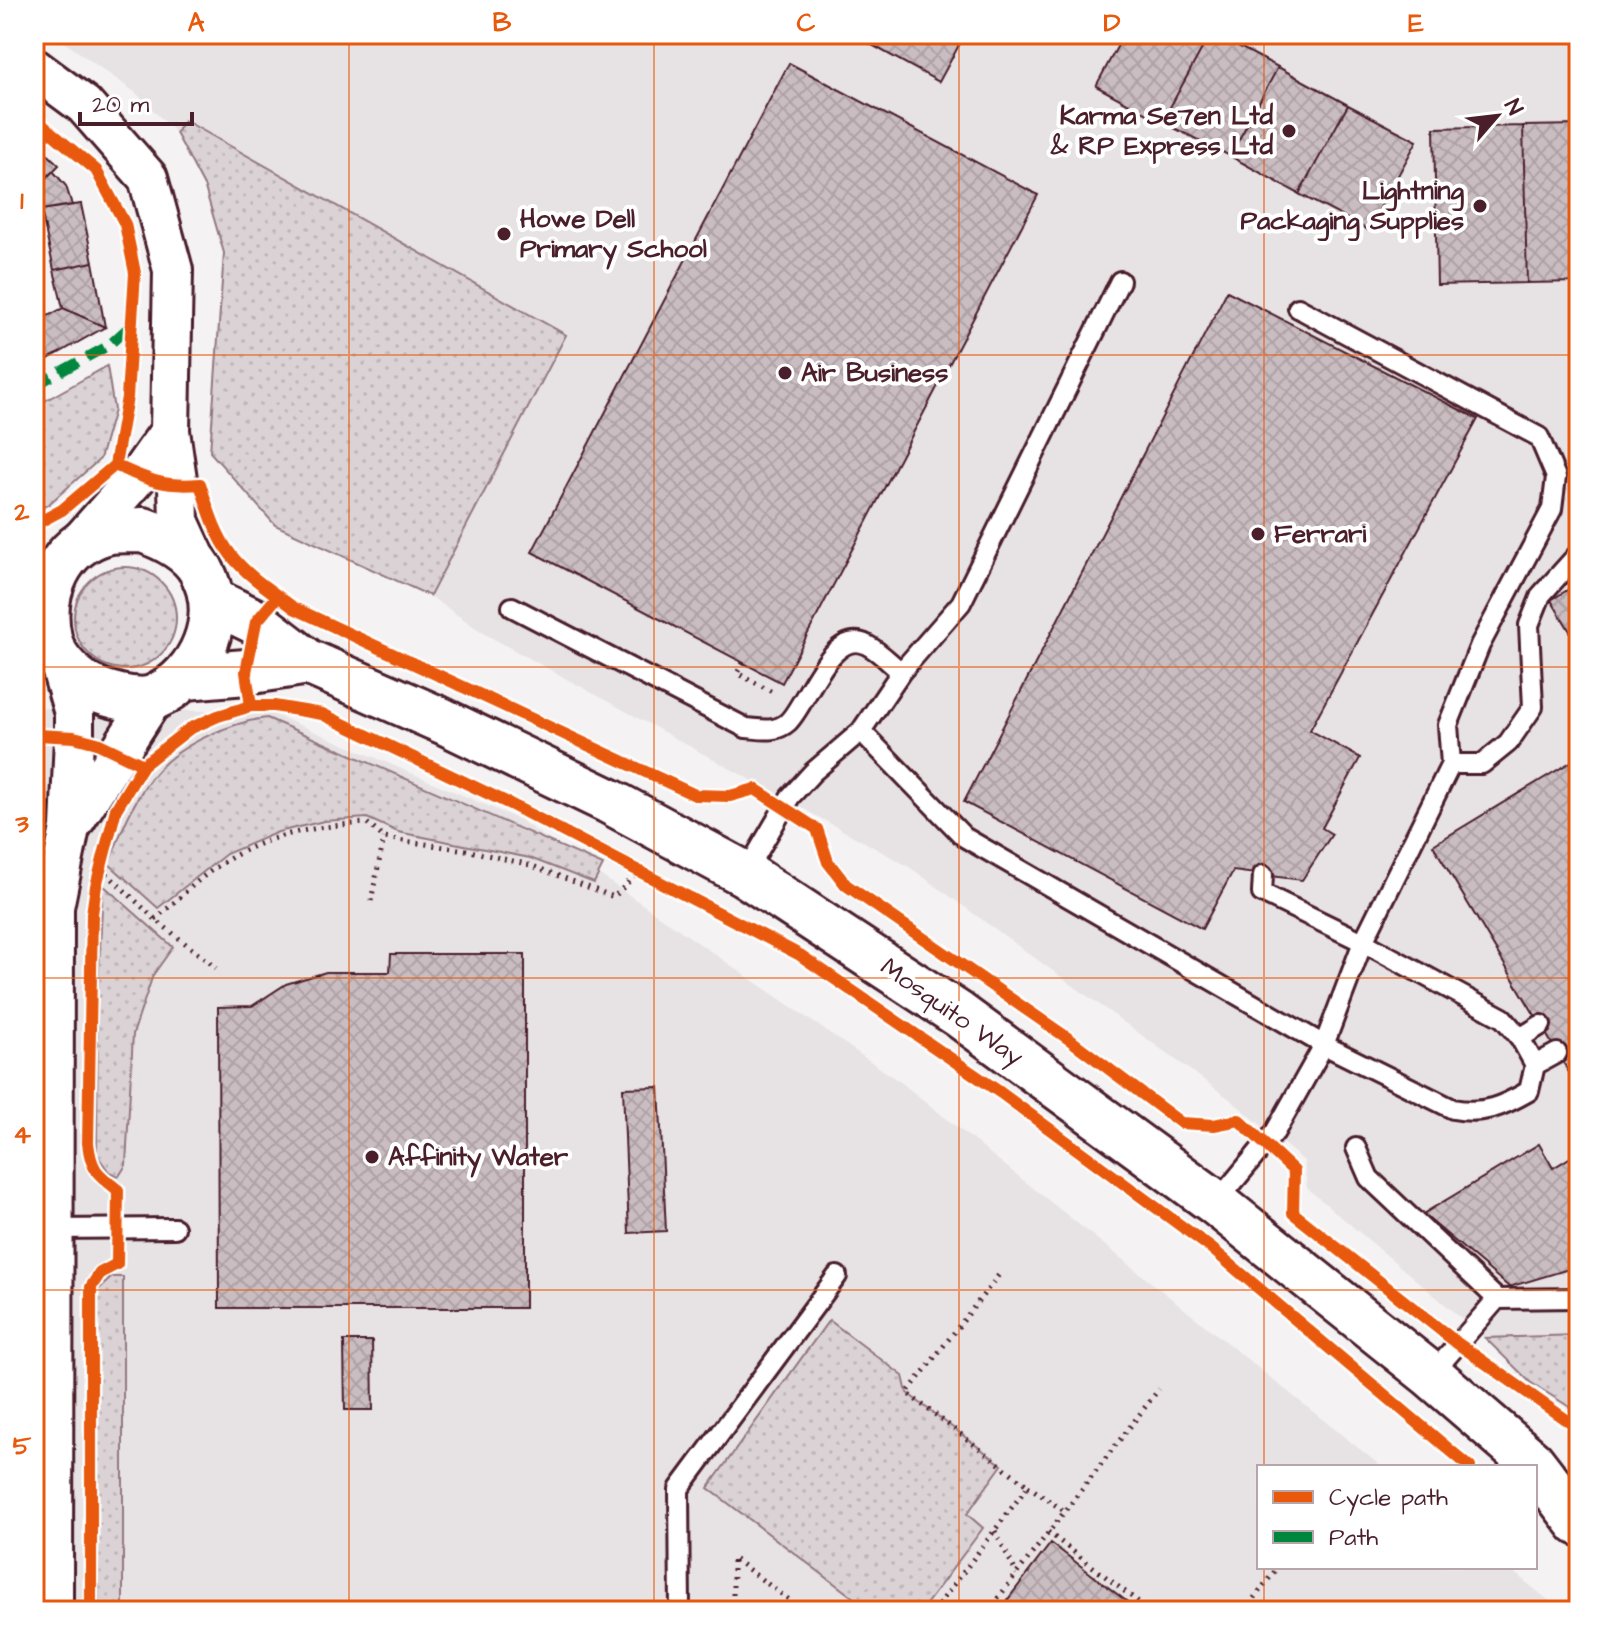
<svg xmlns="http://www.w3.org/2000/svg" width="1613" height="1645" viewBox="0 0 1613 1645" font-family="'Architects Daughter',sans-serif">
<defs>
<pattern id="grass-dots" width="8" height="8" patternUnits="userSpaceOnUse" patternTransform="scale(2)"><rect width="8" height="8" fill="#dbd2d5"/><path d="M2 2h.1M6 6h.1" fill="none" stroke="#bdb4b7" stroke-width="1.8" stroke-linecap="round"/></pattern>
<pattern id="building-cross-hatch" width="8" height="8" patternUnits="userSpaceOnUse" patternTransform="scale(2)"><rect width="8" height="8" fill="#cabdc1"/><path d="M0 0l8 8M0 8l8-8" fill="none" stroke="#afa2a6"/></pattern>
</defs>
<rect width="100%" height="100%" fill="#f4f2f2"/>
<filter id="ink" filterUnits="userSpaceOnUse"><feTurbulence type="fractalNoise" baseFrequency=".0125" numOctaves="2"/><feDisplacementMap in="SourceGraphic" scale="16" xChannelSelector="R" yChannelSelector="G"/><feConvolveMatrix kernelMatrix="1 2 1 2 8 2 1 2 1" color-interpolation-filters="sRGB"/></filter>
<g filter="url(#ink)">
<path fill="#e7e2e3" d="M53,34H1579V1335L1485,1338L1307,1188L1304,1161L1230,1099L908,866L485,634L430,596L566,335L184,120L176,133L136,93Z
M34,708L269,712L520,820L903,1084L1382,1467H1259V1567H1507L1552,1603V1611H34Z"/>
<path fill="url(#grass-dots)" stroke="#927880" stroke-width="2" d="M184,120L566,335L430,596L275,525L210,452L224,253L205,188L176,133Z
M107,366L114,410L100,459L49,504L34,512V407Z
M74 618a51 51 0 1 1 102 0a51 51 0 1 1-102 0Z
M267,718L603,865L594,883L530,858L398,832L367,818L324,821L278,832L226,854L158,908L109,864C119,836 136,793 157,771C181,744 231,722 267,718Z
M103,885L173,947L153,975L133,1034L126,1165L119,1176L109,1172L97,1155L98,992Z
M112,1277H123V1611H99L95,1316L98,1290Z
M829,1320L903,1376L907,1393L1002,1465L967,1514L983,1528L921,1611H871L708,1488Z
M1579,1335V1413L1530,1382L1485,1338Z"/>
<path fill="url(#building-cross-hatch)" stroke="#4a1f2b" stroke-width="2" d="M852,34H965L939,82Z
M1124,34H1210L1162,122L1096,86Z
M1210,34H1215L1278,67L1230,156L1162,122Z
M789,63L1038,195L782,683L532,552Z
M1278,67L1348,105L1299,194L1230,156Z
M1348,105L1417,141L1368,230L1299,194Z
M1579,125V282L1527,283L1523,126Z
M1523,126L1527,283L1437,285L1434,128Z
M34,141L59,165L34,191Z
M53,171L66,186L72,205L41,210L34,198V191Z
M81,204L93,262L54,270L41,210Z
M93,262L105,327L63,308L54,270Z
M1227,291L1478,419L1310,730L1360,758L1322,828L1332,834L1302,880L1233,871L1202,929L964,802Z
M63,308L105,327L34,367V323Z
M1579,583V646L1551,600Z
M1579,757V1089L1433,845Z
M391,954H525V1308H219L218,1007L252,1006L286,984L326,972H390Z
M659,1087L666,1231L629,1233L623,1088Z
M1539,1144L1553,1168L1579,1152V1266L1509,1287L1423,1214Z
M344,1341H372L373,1410H345Z
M1051,1543L1139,1611H999Z"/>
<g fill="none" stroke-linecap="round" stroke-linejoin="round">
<defs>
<path id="lane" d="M512,607L746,728C761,729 776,733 788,722C807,704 831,626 867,645C879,651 890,663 901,672
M861,731L964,837L1324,1045L1453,1109C1484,1115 1503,1106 1529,1091L1535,1065L1520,1038L1503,1018L1363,942L1262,893L1263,875
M1451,764H1482L1508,743L1533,707L1529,625L1541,595L1579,553
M745,874L790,797L813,772L861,731L901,672L961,603L1120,281
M1520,1038L1541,1025
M1535,1065L1557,1053
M1356,1148L1369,1178L1497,1299L1579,1298
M1216,1203L1275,1132L1324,1045L1363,942L1451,764L1448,725L1480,645L1552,509L1556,477L1539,437L1298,308
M53,1229L175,1228
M1431,1375L1497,1299
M680,1611L679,1489L837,1276"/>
<path id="street" d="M34,68L84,105L148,178L173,270L170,431L178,486L179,521L201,569
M76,546L138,476L170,431
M70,828L153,699
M53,1611L54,907L70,828L74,737V713L59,661"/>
<path id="secondary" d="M143,530C165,538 189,549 201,570C227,616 202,676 155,697C138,705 100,693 85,684C69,674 53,657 49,638C39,593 60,544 106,532C117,529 131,531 143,530Z
M213,601L256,622L308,662L443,721L609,801L745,874L958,1014L1216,1203L1431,1375L1532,1462L1579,1523
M185,677L246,672L308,662"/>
</defs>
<use href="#lane" stroke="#4a1f2b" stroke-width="24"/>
<use href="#street" stroke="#4a1f2b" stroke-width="44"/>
<use href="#secondary" stroke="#4a1f2b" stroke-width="50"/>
<path stroke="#4a1f2b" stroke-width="5" stroke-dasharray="2 6" stroke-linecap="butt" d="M743,663L737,673L776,694
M101,868L155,919L216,968
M371,901L384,838
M155,919C176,902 195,881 218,866C263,835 314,826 367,823L384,838L466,850L530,865L614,897L639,871
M1028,1486L1064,1511
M995,1531L1017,1574
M1048,1532L1150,1611
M733,1611V1558L804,1611
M934,1611L1028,1486L907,1393L1001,1272
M988,1611L1159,1389
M1244,1611L1278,1567"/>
<use href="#lane" stroke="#fff" stroke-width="18"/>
<use href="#street" stroke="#fff" stroke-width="38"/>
<use href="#secondary" stroke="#fff" stroke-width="44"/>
<path stroke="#00873e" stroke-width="10" stroke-dasharray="20 10" stroke-linecap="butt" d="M34,386L108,346L131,325"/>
<defs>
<path id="cycleway" d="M34,118L96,170L125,224L135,273L127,397L115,465L62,510L34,525
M115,465C147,480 164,487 200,484C208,508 215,534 231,555C247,576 273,592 294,608L695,795L730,796L755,789L817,829L828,862L846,885L1069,1039L1181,1123L1214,1125L1239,1120L1294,1171L1293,1213L1457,1343L1565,1419L1579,1425
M251,706L246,672L256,622L278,596
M37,735L74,737L97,743L143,765
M91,1611V1287L100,1273L117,1264L118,1190C97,1174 91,1170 88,1143L92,914L96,886L116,809L143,765L189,729L218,716L251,706H274L322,714L508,803L800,955L1001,1093L1211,1248L1470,1467"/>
</defs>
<use href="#cycleway" stroke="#fff" stroke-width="17"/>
<use href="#cycleway" stroke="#e8590c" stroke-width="12"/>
</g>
</g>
<path fill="none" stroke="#e8590c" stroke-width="2" stroke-opacity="0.55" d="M349,34V1611M654,34V1611M959,34V1611M1264,34V1467M34,355H1579M34,667H1579M34,978H1579M34,1290H1579M1264,1567V1611"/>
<g fill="#4a1f2b" stroke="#fff" stroke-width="3">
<circle cx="1289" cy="131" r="8"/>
<circle cx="1480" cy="206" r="8"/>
<circle cx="504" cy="234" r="8"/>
<circle cx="785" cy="373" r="8"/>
<circle cx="1258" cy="534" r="8"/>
<circle cx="372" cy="1157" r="8"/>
</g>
<g text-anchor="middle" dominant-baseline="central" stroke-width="8" stroke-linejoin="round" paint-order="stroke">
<g font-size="26" font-weight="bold" fill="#4a1f2b" stroke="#fff" text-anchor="start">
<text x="1273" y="116" text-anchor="end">Karma Se7en Ltd<tspan x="1273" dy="30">&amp; RP Express Ltd</tspan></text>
<text x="1464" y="191" text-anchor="end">Lightning<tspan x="1464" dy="30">Packaging Supplies</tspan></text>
<text x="520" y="219">Howe Dell<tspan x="520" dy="30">Primary School</tspan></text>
<text x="801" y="373">Air Business</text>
<text x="1274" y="534">Ferrari</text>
<text x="388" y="1157">Affinity Water</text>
</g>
<g font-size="26" fill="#4a1f2b" stroke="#fff">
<text transform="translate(952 1012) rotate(35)">Mosquito Way</text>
</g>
</g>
<rect width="1613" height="1645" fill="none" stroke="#fff" stroke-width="88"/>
<rect x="1257" y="1465" width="280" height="104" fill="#ffffff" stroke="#b7a5aa" stroke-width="2"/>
<rect x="1273" y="1491" width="40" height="12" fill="#e8590c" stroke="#b7a5aa" stroke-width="2"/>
<text x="1329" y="1505" font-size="24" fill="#4a1f2b">Cycle path</text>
<rect x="1273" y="1531" width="40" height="12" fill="#00873e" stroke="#b7a5aa" stroke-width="2"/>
<text x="1329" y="1545" font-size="24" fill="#4a1f2b">Path</text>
<g transform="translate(1497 116) rotate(62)" stroke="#ffffff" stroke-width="6" paint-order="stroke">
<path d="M0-6L14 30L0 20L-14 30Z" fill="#4a1f2b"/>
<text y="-12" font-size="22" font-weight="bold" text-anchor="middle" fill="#4a1f2b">N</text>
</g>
<path d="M80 112v12h112v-12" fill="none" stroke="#4a1f2b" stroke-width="4"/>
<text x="92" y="112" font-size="24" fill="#4a1f2b" stroke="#ffffff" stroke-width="6" paint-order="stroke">20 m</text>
<rect x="44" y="44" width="1525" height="1557" fill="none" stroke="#e8590c" stroke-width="3"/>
<g font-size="26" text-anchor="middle" font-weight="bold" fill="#e8590c">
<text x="196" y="31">A</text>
<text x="502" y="31">B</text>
<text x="806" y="31">C</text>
<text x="1112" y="31">D</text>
<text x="1416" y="31">E</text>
<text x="22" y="209">1</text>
<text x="22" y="520">2</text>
<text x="22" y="832">3</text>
<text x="22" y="1143">4</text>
<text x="22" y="1454">5</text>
</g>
</svg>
